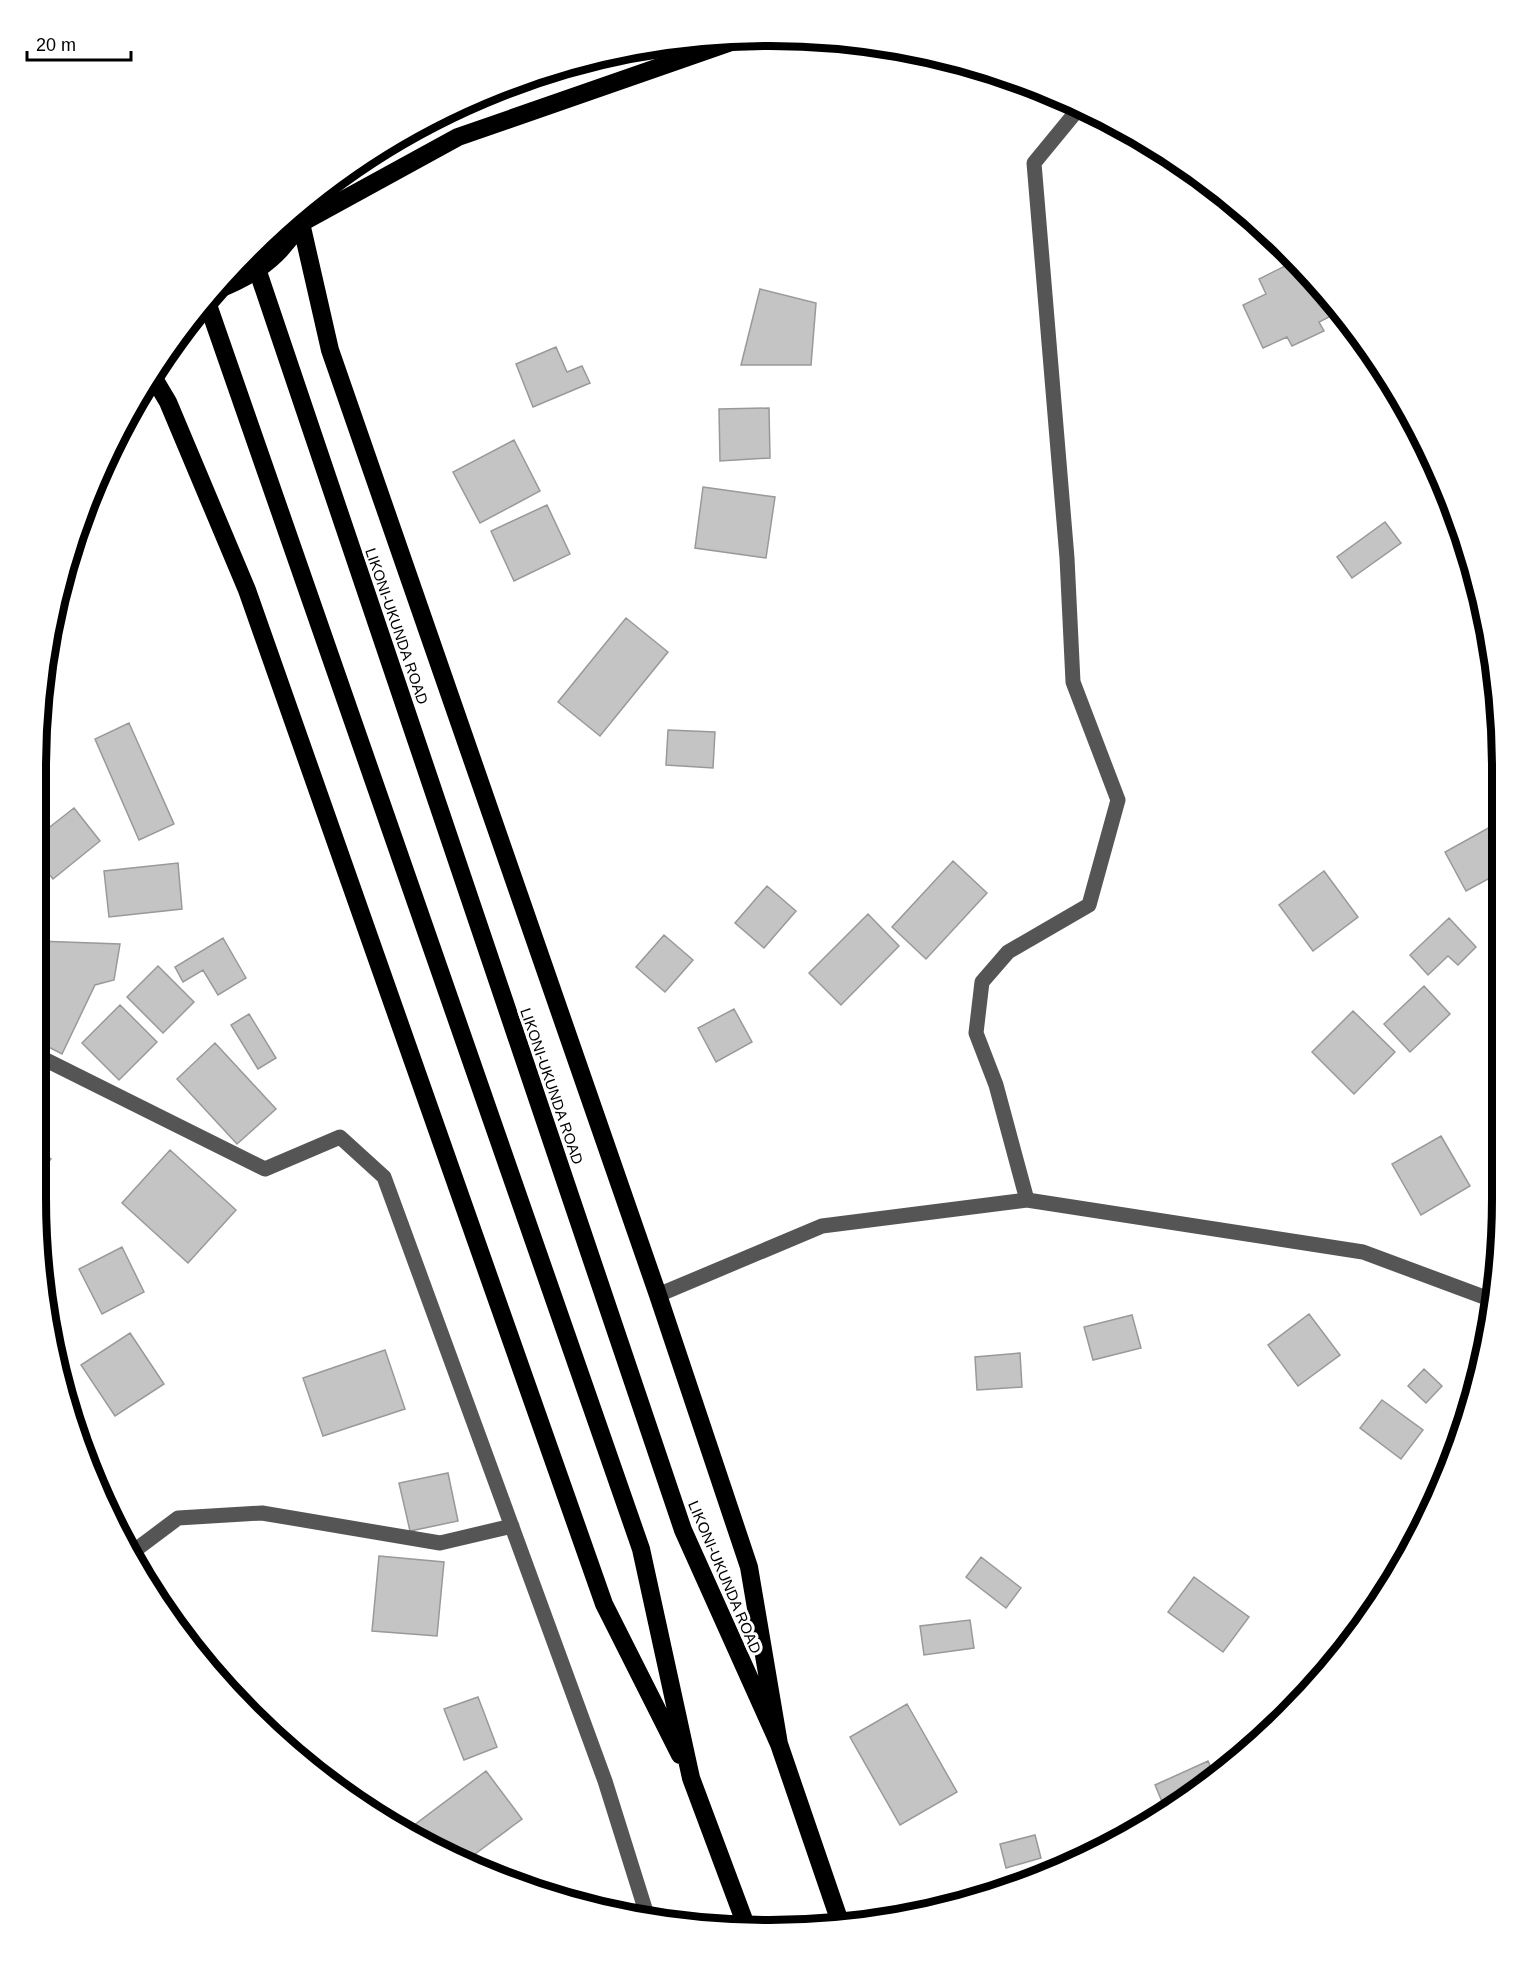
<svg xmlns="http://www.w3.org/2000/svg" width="1538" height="1967" viewBox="0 0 1538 1967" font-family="Helvetica,sans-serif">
<rect width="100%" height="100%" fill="#fff"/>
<path fill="#c4c4c4" stroke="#999" stroke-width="1.5" d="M1291,263L1298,278L1307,274L1320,285L1339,312L1319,322L1324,331L1292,346L1287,337L1263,348L1243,305L1266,294L1259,279Z
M760,289L816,303L811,365H741Z
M556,347L567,372L582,366L590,383L533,407L516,364Z
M769,408L770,458L720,461L719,409Z
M514,440L540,491L480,523L453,472Z
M703,487L775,497L766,558L695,548Z
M547,505L570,554L514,581L491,531Z
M1385,522L1401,543L1352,578L1337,557Z
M626,618L668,652L600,736L558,702Z
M129,723L174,824L139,840L95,739Z
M668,730L715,732L713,768L666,765Z
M74,808L100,841L53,879L37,859V837Z
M1501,821V872L1466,891L1445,852Z
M953,861L987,893L926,959L892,927Z
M178,863L182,909L109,917L104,871Z
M1324,871L1358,917L1313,951L1279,905Z
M767,886L796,911L764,948L735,923Z
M868,914L899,946L841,1005L809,973Z
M1449,918L1476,947L1458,965L1448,956L1428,975L1410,955Z
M664,935L693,960L665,992L636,967Z
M223,938L246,978L218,995L203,970L183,982L175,967Z
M37,941L120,944L114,980L95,985L62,1054L37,1041Z
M158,966L194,1002L163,1033L127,997Z
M1424,986L1450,1014L1410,1052L1384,1024Z
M120,1005L157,1042L119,1080L82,1043Z
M734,1009L752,1042L716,1062L698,1028Z
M1353,1011L1395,1052L1354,1094L1312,1052Z
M249,1014L276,1058L258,1069L231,1025Z
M215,1043L276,1109L237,1144L177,1079Z
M1441,1136L1470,1186L1421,1215L1392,1164Z
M36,1148L51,1159L36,1179Z
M170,1150L236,1210L188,1263L122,1203Z
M122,1247L144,1292L102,1314L79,1269Z
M1309,1314L1340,1355L1298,1386L1268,1345Z
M1132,1315L1141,1348L1093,1360L1084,1327Z
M130,1333L164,1384L115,1416L81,1365Z
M385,1350L405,1409L323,1436L303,1378Z
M1020,1353L1022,1387L977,1390L975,1357Z
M1483,1357L1474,1385L1467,1380Z
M1424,1369L1442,1386L1426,1403L1408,1386Z
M1382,1400L1423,1430L1401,1459L1360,1428Z
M448,1473L458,1521L410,1531L399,1483Z
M379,1556L444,1562L437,1636L372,1631Z
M981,1557L1021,1588L1006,1608L966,1577Z
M1194,1577L1249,1617L1223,1652L1168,1612Z
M970,1620L974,1648L924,1655L920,1626Z
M478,1697L497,1747L464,1760L444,1709Z
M907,1704L957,1792L900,1825L850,1737Z
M1208,1761L1215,1776L1166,1811L1155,1785Z
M486,1771L522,1819L467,1860L407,1835L405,1832Z
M1035,1835L1041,1858L1006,1868L1000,1844Z
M1044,1869V1871L1009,1885L1008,1879Z"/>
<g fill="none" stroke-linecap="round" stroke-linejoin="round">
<path stroke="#555" stroke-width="15" d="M36,1058L48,1061L265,1169L340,1137L384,1177L605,1781L647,1915
M1027,1200L996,1085L976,1033L982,982L1008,952L1089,905L1118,800L1073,682L1067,558L1034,163L1080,107
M658,1295L822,1226L1027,1200L1363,1252L1492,1300
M130,1554L178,1518L262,1513L440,1543L512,1526"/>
<path stroke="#000" stroke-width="18" d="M737,40L458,137L301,223L330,350L658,1295L749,1567L779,1744
M252,254L683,1530L779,1744L840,1922
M219,289C268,270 291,245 313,199
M207,302L641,1549L691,1778L747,1928
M152,375L168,402L247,590L604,1604L680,1755"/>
</g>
<g text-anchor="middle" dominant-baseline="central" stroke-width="6" stroke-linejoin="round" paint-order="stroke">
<g font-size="15" fill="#000" stroke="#fff">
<text transform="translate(397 626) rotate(71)">LIKONI-UKUNDA ROAD</text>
<text transform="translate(552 1086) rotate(71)">LIKONI-UKUNDA ROAD</text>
<text transform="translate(725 1577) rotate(67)">LIKONI-UKUNDA ROAD</text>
</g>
</g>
<path d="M0 0H1538V1967H0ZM768 46H770A722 722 0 0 1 1492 768V1198A722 722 0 0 1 770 1920H768A722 722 0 0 1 46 1198V768A722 722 0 0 1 768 46Z" fill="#fff" fill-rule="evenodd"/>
<path fill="none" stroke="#000" stroke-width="8" d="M768 46H770A722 722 0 0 1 1492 768V1198A722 722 0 0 1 770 1920H768A722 722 0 0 1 46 1198V768A722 722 0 0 1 768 46Z"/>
<path d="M27 51v9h104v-9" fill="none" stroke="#000000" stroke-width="3"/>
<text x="36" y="51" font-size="18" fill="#000000" stroke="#ffffff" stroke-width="4.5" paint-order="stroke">20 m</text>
</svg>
